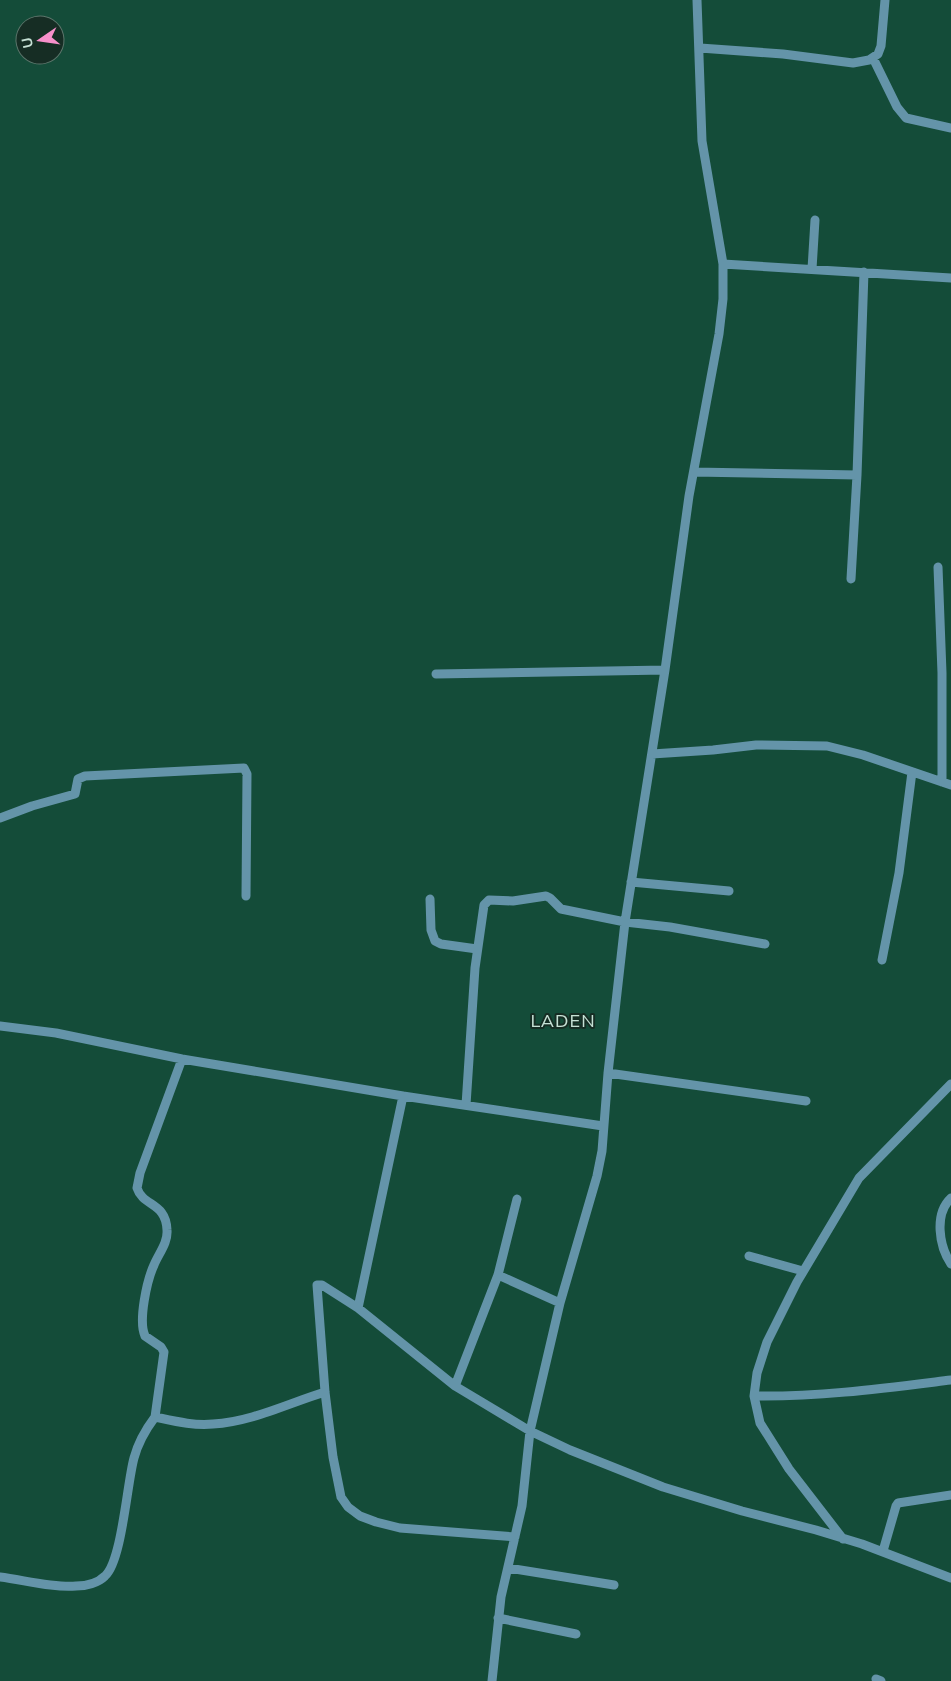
<svg xmlns="http://www.w3.org/2000/svg" width="951" height="1681" viewBox="0 0 951 1681" font-family="Mulish,sans-serif">
<rect width="100%" height="100%" fill="#144c39"/>
<g fill="none" stroke-linecap="round" stroke-linejoin="round">
<path stroke="#6494a9" stroke-width="9" d="M700,48L783,54L853,63L869,60L878,54L881,46L885,0
M873,58L897,107L906,118L951,128
M723,264L951,278
M812,269L815,220
M694,472L857,475
M938,567L942,673V782
M851,579L857,475L864,272
M436,674L665,670
M652,754L713,750L756,745L827,746L863,755L951,785
M0,818L32,806L75,794L78,779L85,776L244,768L247,774L246,896
M631,882L729,891
M430,899L431,930L435,941L441,944L477,949
M882,960L899,873L912,772
M0,1026L56,1033L182,1059L403,1096L603,1126
M608,1073L806,1101
M466,1105L475,968L484,905L489,900L513,901L546,896L550,898L561,909L625,922L670,927L765,944
M951,1198C934,1214 939,1246 951,1264
M749,1256L803,1271
M498,1275L560,1303
M358,1308L403,1096
M455,1386L498,1275L517,1199
M754,1396C820,1397 886,1388 951,1380
M155,1417L164,1352L161,1347L145,1336C138,1321 147,1280 154,1265C159,1253 168,1243 167,1230C166,1202 143,1207 137,1188L140,1173L182,1059
M515,1537L400,1528L376,1522L360,1516L348,1507L341,1497L333,1457L325,1392L317,1285H322L358,1308L455,1386L530,1431L570,1450L663,1487L742,1511L816,1530L862,1544L951,1578
M843,1539L789,1469L760,1423L754,1396L757,1373L767,1342L797,1282L859,1178L951,1084
M883,1551L896,1506L898,1503L951,1495
M508,1568L614,1585
M0,1577C24,1580 53,1588 76,1586C86,1586 98,1583 105,1576C122,1561 127,1483 134,1458C138,1443 146,1429 155,1417C174,1421 194,1426 213,1424C251,1422 289,1403 325,1392
M498,1618L576,1634
M876,1679L881,1681
M492,1681L501,1597L522,1506L530,1431L560,1303L597,1176L602,1151L608,1073L625,922L665,670L689,496L719,334L723,299V264L702,141L697,0"/>
</g>
<g text-anchor="middle" dominant-baseline="central" stroke-width="4" stroke-linejoin="round" paint-order="stroke">
<g font-size="18" letter-spacing="1" fill="#c6e1d5" stroke="#162d24">
<text x="563" y="1020">LADEN</text>
</g>
</g>
<g transform="translate(40 40) rotate(257)"><circle r="24" fill="#162d24" stroke="#5c756b"/>
<path d="M0-4L9 19L0 12L-9 19Z" fill="#f890cb"/>
<text y="-8" font-size="14" font-weight="bold" text-anchor="middle" fill="#c6e1d5">U</text>
</g>
</svg>
